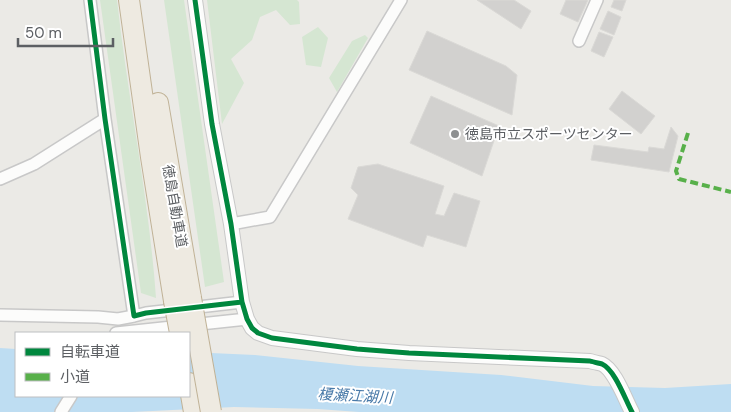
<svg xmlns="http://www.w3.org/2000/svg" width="731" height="412" viewBox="0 0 731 412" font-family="'DM Sans','Noto Sans JP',sans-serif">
<rect width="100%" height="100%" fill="#ebeae6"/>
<path fill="#d5e6d2" d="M100,0H117C128,100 149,198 156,298L141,293Z
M164,0H184L224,282L205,287Z
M207,0H297L299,2L300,24L290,25L276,10L260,17L252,40L231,59L244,83L222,124Z
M318,27L328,38L321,67L306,65L302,37Z
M365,35L368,38L337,92L329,78L352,41Z"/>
<path fill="#beddf2" d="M0,348L16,349V396H189V352L255,355L358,366L501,375L593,386L665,388L731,384V412H359L318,409L234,407L132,412H0Z"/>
<path fill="#d2d1cf" stroke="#dad9d6" d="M477,0H514L531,11L521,29Z
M566,0H588L578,22L560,14Z
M614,0H626L622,11L611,7Z
M608,11L621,17L614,35L600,29Z
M427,31L506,66L517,75L512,115L409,70Z
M599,32L613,37L604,57L591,51Z
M622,91L655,116L641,134L609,109Z
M431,96L499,126L482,176L410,143Z
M671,127L678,136L669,172L591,160L594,145L648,152L649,147L664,149Z
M378,164L444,186L435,214L444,216L454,193L480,201L466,247L427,235L423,247L348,219L358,195L351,188L358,167Z"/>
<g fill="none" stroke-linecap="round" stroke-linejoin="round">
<defs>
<path id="minor" d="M90,0L105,119L134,316L146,313L242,302
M579,41L597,0
M0,179L34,164L105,119
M231,224L270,217L401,0
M0,315L98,317L118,319L134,316
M116,333L247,319
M61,412L71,396"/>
<path id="tertiary" d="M195,0L212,124L231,224L242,302L247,319L252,328L258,333L272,338L357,349L409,353L590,361C593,362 598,363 602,364C615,370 625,399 632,412"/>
<path id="motorway" d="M129,0L151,157L174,301
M158,103L191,298
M189,383L194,412"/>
</defs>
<use href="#minor" stroke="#c8c8c8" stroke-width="14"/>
<use href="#tertiary" stroke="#c8c8c8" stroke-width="16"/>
<use href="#motorway" stroke="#c0b296" stroke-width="22"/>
<use href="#minor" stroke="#fcfcfb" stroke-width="11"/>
<use href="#tertiary" stroke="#fcfcfb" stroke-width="14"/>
<use href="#motorway" stroke="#eeeae1" stroke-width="20"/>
<defs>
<path id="motorway-bridge" d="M191,298L211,412
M174,301L180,333"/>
</defs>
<use href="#motorway-bridge" stroke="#c0b296" stroke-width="22" stroke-linecap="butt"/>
<use href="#motorway-bridge" stroke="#eeeae1" stroke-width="20"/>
<path stroke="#58b04a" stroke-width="4" stroke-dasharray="8 4" stroke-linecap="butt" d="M688,133L676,171L679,179L731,192"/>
<defs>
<path id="cycleway" d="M90,0L105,119L134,316L146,313L242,302
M195,0L212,124L231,224L242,302L247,319L252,328L258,333L272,338L357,349L409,353L590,361C593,362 598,363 602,364C615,370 625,399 632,412"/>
</defs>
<use href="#cycleway" stroke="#fff" stroke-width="8"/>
<use href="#cycleway" stroke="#00873e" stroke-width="5"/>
</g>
<circle fill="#8e9091" stroke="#fff" stroke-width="2" cx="455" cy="134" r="5"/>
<g text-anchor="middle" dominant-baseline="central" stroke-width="4" stroke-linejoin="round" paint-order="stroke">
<g font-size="14" fill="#5c5f63" stroke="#fff" text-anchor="start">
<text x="465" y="134">徳島市立スポーツセンター</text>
</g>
<g font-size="14" fill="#5c5f63" stroke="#fff">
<text transform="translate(175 206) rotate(80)">徳島自動車道</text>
</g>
<g font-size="15" font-style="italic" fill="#4879a8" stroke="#fff">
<text transform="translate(355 396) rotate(3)">榎瀬江湖川</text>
</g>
</g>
<rect x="15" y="332" width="175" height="65" fill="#ffffff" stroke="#bebfc1"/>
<rect x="25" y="348" width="25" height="8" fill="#00873e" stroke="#bebfc1"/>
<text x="60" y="357" font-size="15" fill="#5c5f63">自転車道</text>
<rect x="25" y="373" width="25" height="8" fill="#58b04a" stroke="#bebfc1"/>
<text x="60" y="382" font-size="15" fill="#5c5f63">小道</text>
<path d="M18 38v8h95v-8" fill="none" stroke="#5c5f63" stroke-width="2.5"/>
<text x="25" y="38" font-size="15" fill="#5c5f63" stroke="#ffffff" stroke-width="4" paint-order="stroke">50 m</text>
</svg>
